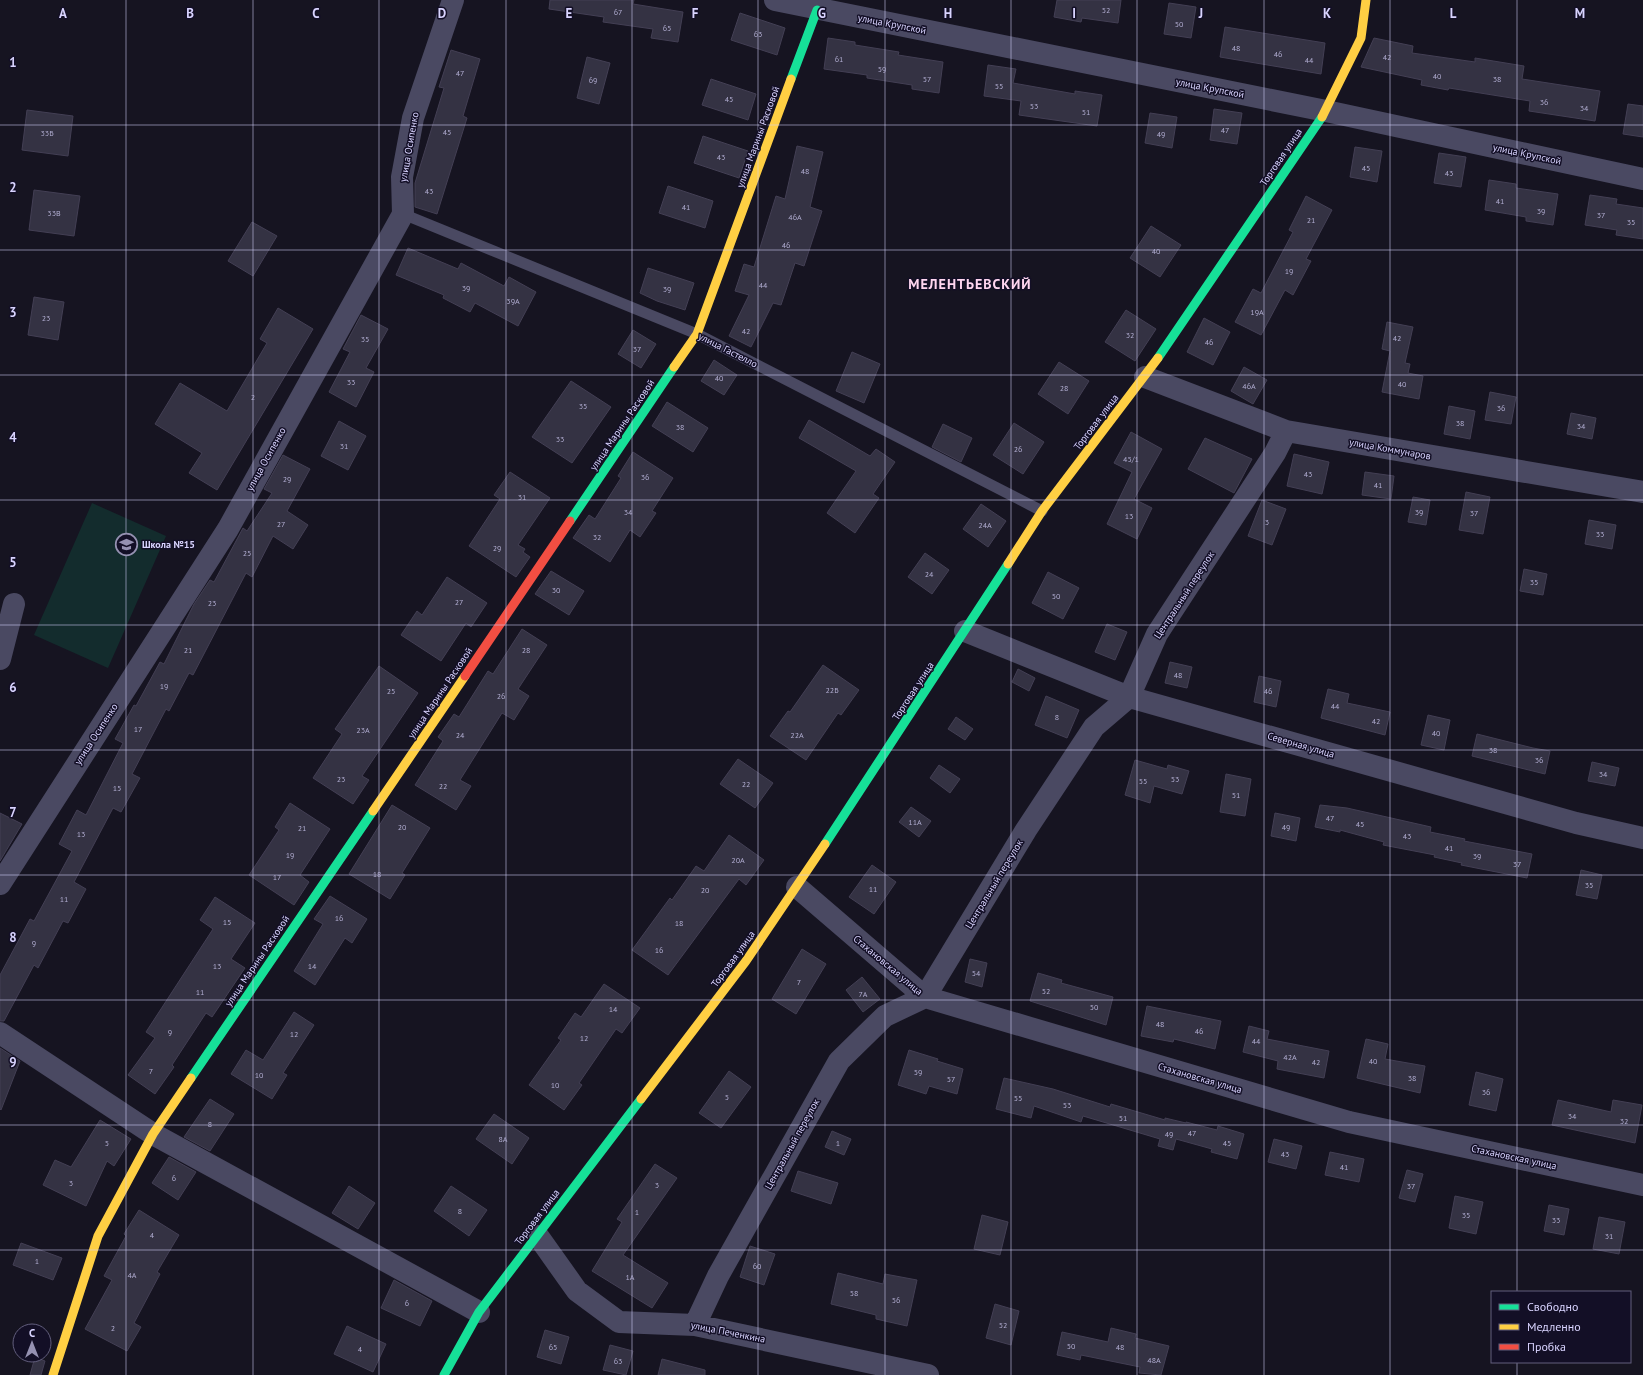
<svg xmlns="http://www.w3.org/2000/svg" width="1643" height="1375" viewBox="0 0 1643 1375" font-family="'PT Sans',sans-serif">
<rect width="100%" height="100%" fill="#161421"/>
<path fill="#132c2d" d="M92,503L166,536L108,668L34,635Z"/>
<path fill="#343243" stroke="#433f54" d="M550,0H634L633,4L683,12L678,42L651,38L653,29L603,22L604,17L549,9Z
M1057,0H1121L1118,23L1082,18L1081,22L1054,17Z
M1169,3L1196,7L1191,38L1164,34Z
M740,13L785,28L777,55L731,40Z
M1225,27L1325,43L1321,74L1220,57Z
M828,38L855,42V45L899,52L898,55L943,62L939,93L912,89V85L867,78V75L824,69Z
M1374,38L1413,46L1412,53L1475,62V58L1524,66L1522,79L1600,91L1595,121L1529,111L1530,101L1449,88L1448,90L1421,85L1422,80L1361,67Z
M451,50L480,59L463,116L467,118L437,214L415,207V183L444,88L439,87Z
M587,57L610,63L599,104L577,98Z
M988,65L1016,69L1013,83L1075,94V91L1102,95L1097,126L1019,115L1021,101L984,96Z
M711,79L756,94L748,120L702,105Z
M1628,104L1643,106V137L1623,134Z
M1214,109L1242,113L1237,144L1210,140Z
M27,110L73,116L68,156L22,150Z
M1150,113L1177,117L1172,148L1145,143Z
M703,136L748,151L739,178L694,163Z
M797,146L823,152L810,207L822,211L804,266L795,263L781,305L773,303L751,347L729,336L749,295L735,291L744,264L754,267L776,196L785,199Z
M1355,147L1382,151L1377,182L1350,177Z
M1439,153L1466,157L1461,187L1434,183Z
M1489,180L1516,184V188L1558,194L1553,225L1526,221V217L1485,210Z
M668,186L713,201L705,228L659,213Z
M34,190L80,196L74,236L29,230Z
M1590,195L1617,199L1616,204L1643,208V239L1616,235L1617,230L1585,225Z
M1306,196L1332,210L1306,259L1311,261L1293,295L1285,290L1261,335L1235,322L1253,289L1261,293L1293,232L1289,230Z
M252,222L277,236L253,276L228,261Z
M1151,226L1181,245L1160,277L1130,258Z
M408,248L458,269L461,263L504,286L509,277L536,292L518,326L475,303L470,312L443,298L444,295L396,275Z
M648,268L694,283L685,310L657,301L640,293Z
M34,297L64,302L58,340L28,335Z
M278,308L313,329L217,490L189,473L202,453L155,424L180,383L227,411L267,343L260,339Z
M1126,310L1156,329L1135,361L1105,342Z
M361,315L388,329L366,368L374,372L356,407L329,392L350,352L343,349Z
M1204,318L1230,332L1213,365L1187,352Z
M1387,322L1413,327L1405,363L1410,364L1408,373L1423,376L1419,399L1382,392L1390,351L1382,349Z
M633,330L656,344L641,368L618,354Z
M852,352L880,364L864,403L836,391Z
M714,360L737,375L724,395L701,381Z
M1059,362L1089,381L1068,414L1038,394Z
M1244,367L1267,380L1253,404L1231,391Z
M571,381L611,407L572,463L532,437Z
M1490,392L1516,397L1511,424L1485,420Z
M667,402L708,428L693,452L652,426Z
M1449,406L1475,411L1470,439L1444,434Z
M1571,413L1596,418L1592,439L1567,434Z
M809,420L870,456L876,449L895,462L873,494L879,498L855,533L827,513L856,471L799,438Z
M339,421L366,436L348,470L321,456Z
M1014,423L1044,442L1023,474L993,455Z
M943,424L972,438L961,462L932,447Z
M1131,432L1162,449L1134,499L1152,508L1137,539L1107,524L1132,472L1114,463Z
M1205,438L1252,459L1234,493L1188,469Z
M633,452L673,478L652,511L656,513L640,537L630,530L610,562L573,538L589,515L595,519L621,478L618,476Z
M1294,454L1329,462L1322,494L1287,486Z
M283,455L310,469L287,511L308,525L293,549L273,536L252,577L246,573L193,675L189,673L169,711L166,709L132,774L140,778L121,812L113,808L74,882L86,889L68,923L63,921L38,968L34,965L4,1021H0V975L30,919L34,921L72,851L59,844L77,810L86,815L123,743L115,739L134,705L136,706L160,662L164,664L194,604L210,580L214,582L243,528L247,531L272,493L264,489Z
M510,472L550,498L518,545L525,549L523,552L530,557L516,577L469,546L500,499L494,495Z
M1365,472L1394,476L1391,499L1362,495Z
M1466,492L1490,497L1483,534L1459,530Z
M1413,497L1430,500L1426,525L1408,522Z
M1262,500L1286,509L1272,545L1248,536Z
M981,504L1006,521L988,547L963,529Z
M1589,520L1616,525L1612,549L1585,544Z
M925,553L949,570L932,594L908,577Z
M1524,569L1547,574L1543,595L1520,591Z
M551,571L584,591L569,615L535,594Z
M1048,572L1079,588L1063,619L1032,603Z
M447,577L487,603L471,627L466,623L441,661L401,635L417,611L422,615Z
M1107,624L1127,632L1115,660L1095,652Z
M522,629L547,645L518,689L529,696L514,720L502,713L460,780L471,786L456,810L415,785L443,741L438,737L454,714L459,717L488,671L493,674Z
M1170,662L1192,667L1187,688L1165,683Z
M823,665L859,690L841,715L838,713L806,760L770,736L788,711L790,712Z
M379,666L418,693L362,776L369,780L353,804L313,778L342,734L335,729Z
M1018,669L1035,678L1029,691L1012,682Z
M1259,676L1281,681L1276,707L1254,702Z
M1328,689L1349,694L1347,703L1390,712L1385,735L1321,718Z
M1046,696L1079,710L1067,738L1035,725Z
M1428,715L1450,720L1444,750L1421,745Z
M956,717L973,729L965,740L948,729Z
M1477,734L1533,748L1550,751L1545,774L1472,756Z
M738,759L773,783L755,808L720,784Z
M1135,760L1167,769L1168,765L1189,771L1182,794L1154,786L1150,803L1125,795Z
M1592,762L1619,768L1615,786L1588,781Z
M939,765L960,779L950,793L930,778Z
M1226,774L1251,779L1245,816L1220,812Z
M290,803L330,829L300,875L309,882L294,905L249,875L279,830L275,827Z
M392,805L430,828L402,873L405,875L390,899L349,874Z
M1320,805L1347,808L1431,827L1430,832L1465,839L1464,841L1532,854L1527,878L1461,865L1462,863L1434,857L1435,855L1383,845L1384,842L1340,830V832L1315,827Z
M911,807L931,821L919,837L899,822Z
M0,813L22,824L0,861Z
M1275,813L1300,818L1296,841L1271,836Z
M729,835L764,860L746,885L739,879L668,975L632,950L670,898L672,900L696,866L704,871Z
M872,865L896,882L874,914L849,897Z
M1581,870L1602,875L1597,899L1576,895Z
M330,896L367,919L352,943L345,938L315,985L294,971L323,924L314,919Z
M215,897L255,923L231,959L245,968L212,1017L206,1013L172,1065L174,1067L155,1094L128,1075L155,1038L146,1032L213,929L200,920Z
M802,949L826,964L796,1014L772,999Z
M970,959L987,963L982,987L965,982Z
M1038,973L1062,980L1061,983L1113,997L1106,1025L1030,1001Z
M862,977L880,999L863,1012L846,990Z
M604,984L640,1008L622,1033L616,1029L579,1083L582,1085L564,1110L529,1085L561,1040L558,1038L575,1013L581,1017Z
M1147,1006L1221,1021L1215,1049L1174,1039L1173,1042L1141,1036Z
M294,1012L314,1025L283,1073L287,1075L272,1099L231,1074L246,1050L263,1060Z
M1249,1026L1269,1031L1267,1039L1329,1051L1324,1078L1277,1069L1278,1061L1243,1052Z
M1366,1039L1388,1044L1385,1059L1425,1066L1420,1093L1357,1078Z
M0,1048L20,1061L1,1110L0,1109Z
M909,1050L938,1059L937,1061L963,1069L957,1094L929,1086L926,1094L898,1085Z
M729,1071L751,1087L721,1128L699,1113Z
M1476,1072L1503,1079L1496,1111L1469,1105Z
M1004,1078L1053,1089L1110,1107L1111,1104L1165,1120V1118L1186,1123V1122L1217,1130L1218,1126L1244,1134L1237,1159L1211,1152L1212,1149L1176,1139L1173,1150L1158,1146L1160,1139L1083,1116L1081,1122L1034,1106L1031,1118L996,1109Z
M210,1099L234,1114L210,1151L184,1137Z
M1558,1100L1611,1112L1613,1100L1642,1105L1635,1143L1552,1125Z
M494,1114L529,1138L512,1164L476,1139Z
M100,1120L131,1139L114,1166L107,1161L86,1206L43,1185L55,1160L71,1167Z
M832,1131L851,1139L844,1155L825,1147Z
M1274,1139L1302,1146L1296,1169L1268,1162Z
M1330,1152L1364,1159L1359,1182L1325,1175Z
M169,1157L196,1172L178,1200L152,1183Z
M655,1164L677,1178L623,1255L668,1283L652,1308L592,1271L622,1222L617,1219Z
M1407,1170L1423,1174L1415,1202L1399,1198Z
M798,1171L838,1183L831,1204L791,1191Z
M349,1186L375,1203L358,1229L332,1213Z
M451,1186L487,1210L469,1236L434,1211Z
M1455,1196L1483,1202L1476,1234L1449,1228Z
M1549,1205L1569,1209L1564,1235L1544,1231Z
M139,1210L179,1235L157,1272L160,1274L134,1323L141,1327L127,1351L85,1329L112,1280L104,1276L126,1236L124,1234Z
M982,1215L1008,1222L1000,1255L974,1249Z
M1599,1217L1625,1222L1619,1254L1593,1249Z
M21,1243L62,1258L53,1280L13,1265Z
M750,1246L775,1254L764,1285L740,1277Z
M838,1273L883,1284L885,1274L917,1280L907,1326L876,1319V1315L831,1304Z
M394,1280L432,1301L420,1326L381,1308Z
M995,1304L1019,1311L1011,1345L986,1338Z
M347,1326L386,1344L373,1372L334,1354Z
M1111,1328L1136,1334L1135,1338L1169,1346L1161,1375L1139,1373L1140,1367L1081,1355L1080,1360L1057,1355L1062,1332L1108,1342Z
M545,1330L569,1337L561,1364L537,1357Z
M610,1345L633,1351L626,1375L603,1370Z
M35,1357L45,1361L41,1375H30Z
M662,1359L705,1370V1375H658Z"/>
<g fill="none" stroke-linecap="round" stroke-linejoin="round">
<path stroke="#4a4962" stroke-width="11" d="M403,214L697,334L1042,511"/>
<path stroke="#4a4962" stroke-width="22" d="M775,0L1326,111L1643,179
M1145,377L1286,431L1643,492
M965,631L1129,697L1576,823L1643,838
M0,659L14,604
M0,884L228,529L403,214L402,177L413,118L453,0
M797,887L925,997L1349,1122L1643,1185
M0,1033L153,1134L479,1312
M538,1236L577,1291L619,1322L695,1325L928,1375
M695,1325L718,1276L839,1061L885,1016L925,997L1026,830L1094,727L1129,697L1157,634L1275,453L1286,431"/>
<path stroke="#16e098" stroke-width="9" d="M791,79L817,10
M1158,358L1322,117
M570,521L674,367
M825,844L1008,564
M191,1078L373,811
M444,1375L479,1312L641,1099"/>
<path stroke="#ffcf43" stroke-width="9" d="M1322,117L1361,38L1366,0
M674,367L697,334L791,79
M1008,564L1042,511L1158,358
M373,811L465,676
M641,1099L746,961L825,844
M53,1375L98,1236L153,1134L191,1078"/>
<path stroke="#f24e42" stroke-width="9" d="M465,676L570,521"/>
</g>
<path fill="none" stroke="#d9d4ff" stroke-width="1" stroke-opacity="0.55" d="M126,0V1375M253,0V1375M379,0V1375M506,0V1375M632,0V1375M758,0V1375M885,0V1375M1011,0V1375M1137,0V1375M1264,0V1375M1390,0V1375M1517,0V1292M0,125H1643M0,250H1643M0,375H1643M0,500H1643M0,625H1643M0,750H1643M0,875H1643M0,1000H1643M0,1125H1643M0,1250H1643M1517,1362V1375"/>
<defs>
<symbol id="school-ring" viewBox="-11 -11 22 22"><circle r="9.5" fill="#130f26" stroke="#9591b1" stroke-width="1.5"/><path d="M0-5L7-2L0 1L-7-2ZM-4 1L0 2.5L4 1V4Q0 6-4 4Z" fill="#9591b1"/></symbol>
</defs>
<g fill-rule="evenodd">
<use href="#school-ring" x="114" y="532" width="25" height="25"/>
</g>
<g text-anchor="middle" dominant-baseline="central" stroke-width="3" stroke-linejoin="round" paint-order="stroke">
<g font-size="8" fill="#b0acd0">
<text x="1106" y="10">52</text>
<text x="618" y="12">67</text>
<text x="1179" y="24">50</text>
<text x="667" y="28">65</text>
<text x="758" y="34">63</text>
<text x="1236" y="48">48</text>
<text x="1278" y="54">46</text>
<text x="1387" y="57">42</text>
<text x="839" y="59">61</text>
<text x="1309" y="60">44</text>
<text x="882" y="69">59</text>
<text x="460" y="73">47</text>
<text x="1437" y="76">40</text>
<text x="927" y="79">57</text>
<text x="1497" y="79">38</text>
<text x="593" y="80">69</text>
<text x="999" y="86">55</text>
<text x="729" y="99">45</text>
<text x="1544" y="102">36</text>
<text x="1034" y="106">53</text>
<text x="1584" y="108">34</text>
<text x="1086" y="112">51</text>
<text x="1225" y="130">47</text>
<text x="447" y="132">45</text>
<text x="47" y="133">33Б</text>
<text x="1161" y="134">49</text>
<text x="721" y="157">43</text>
<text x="1366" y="168">45</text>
<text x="805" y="171">48</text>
<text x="1449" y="173">43</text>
<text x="429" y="191">43</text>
<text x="1500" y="201">41</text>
<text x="686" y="207">41</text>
<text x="1541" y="211">39</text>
<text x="54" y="213">33В</text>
<text x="1601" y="215">37</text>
<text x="795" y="217">46А</text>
<text x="1311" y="220">21</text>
<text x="1631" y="222">35</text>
<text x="786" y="245">46</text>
<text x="1156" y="251">40</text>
<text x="1289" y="271">19</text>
<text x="763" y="285">44</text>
<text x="466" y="288">39</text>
<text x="667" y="289">39</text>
<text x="513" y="301">39А</text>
<text x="1257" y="312">19А</text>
<text x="46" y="318">23</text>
<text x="746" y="331">42</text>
<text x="1130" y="335">32</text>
<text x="1397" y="338">42</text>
<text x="365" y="339">35</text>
<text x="1209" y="342">46</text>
<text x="637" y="349">37</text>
<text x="719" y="378">40</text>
<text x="351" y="382">33</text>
<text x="1402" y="384">40</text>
<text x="1249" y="386">46А</text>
<text x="1064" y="388">28</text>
<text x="253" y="397">2</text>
<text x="583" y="406">35</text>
<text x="1501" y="408">36</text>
<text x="1460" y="423">38</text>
<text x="1581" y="426">34</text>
<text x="680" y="427">38</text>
<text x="560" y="439">33</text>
<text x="344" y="446">31</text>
<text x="1018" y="449">26</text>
<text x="1131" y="459">45/1</text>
<text x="1308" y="474">43</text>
<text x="645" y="477">36</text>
<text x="287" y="479">29</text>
<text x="1378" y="485">41</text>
<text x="522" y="497">31</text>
<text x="628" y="512">34</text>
<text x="1419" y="512">39</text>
<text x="1474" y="513">37</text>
<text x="1129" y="516">13</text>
<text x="1267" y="522">3</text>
<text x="281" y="524">27</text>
<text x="985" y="525">24А</text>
<text x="1600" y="534">33</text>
<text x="597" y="537">32</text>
<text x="497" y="548">29</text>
<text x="247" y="553">25</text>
<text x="929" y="574">24</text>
<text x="1534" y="582">35</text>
<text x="556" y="590">30</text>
<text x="1056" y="596">50</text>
<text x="459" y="602">27</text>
<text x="212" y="603">23</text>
<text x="188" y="650">21</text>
<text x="526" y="650">28</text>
<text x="1178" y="675">48</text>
<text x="164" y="686">19</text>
<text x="832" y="690">22Б</text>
<text x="391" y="691">25</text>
<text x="1268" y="691">46</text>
<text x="501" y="696">26</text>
<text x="1335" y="706">44</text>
<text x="1057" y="717">8</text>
<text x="1376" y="721">42</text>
<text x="138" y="729">17</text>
<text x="363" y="730">23А</text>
<text x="1436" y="733">40</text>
<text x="460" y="735">24</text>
<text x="797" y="735">22А</text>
<text x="1493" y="750">38</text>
<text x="1539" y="760">36</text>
<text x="1603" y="774">34</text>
<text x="341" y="779">23</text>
<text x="1175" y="779">53</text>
<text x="1143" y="781">55</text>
<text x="746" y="784">22</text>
<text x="443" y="786">22</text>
<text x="117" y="788">15</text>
<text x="1236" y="795">51</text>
<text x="1330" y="818">47</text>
<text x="915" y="822">11А</text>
<text x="1360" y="824">45</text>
<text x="402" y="827">20</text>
<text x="1286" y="827">49</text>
<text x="302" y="828">21</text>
<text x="81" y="834">13</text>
<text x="1407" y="836">43</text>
<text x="1449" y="848">41</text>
<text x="290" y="855">19</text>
<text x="1477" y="856">39</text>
<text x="738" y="860">20А</text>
<text x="1517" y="864">37</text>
<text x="377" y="874">18</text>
<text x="277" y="877">17</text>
<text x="1589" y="885">35</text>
<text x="873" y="889">11</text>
<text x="705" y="890">20</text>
<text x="64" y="899">11</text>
<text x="339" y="918">16</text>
<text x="227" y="922">15</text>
<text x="679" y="923">18</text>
<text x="34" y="943">9</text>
<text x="659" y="950">16</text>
<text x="217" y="966">13</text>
<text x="312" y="966">14</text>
<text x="976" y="973">54</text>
<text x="799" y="982">7</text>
<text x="1046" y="991">52</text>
<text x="200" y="992">11</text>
<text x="863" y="994">7А</text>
<text x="1094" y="1007">50</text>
<text x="613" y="1009">14</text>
<text x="1160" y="1024">48</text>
<text x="1199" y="1031">46</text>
<text x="170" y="1032">9</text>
<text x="294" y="1034">12</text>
<text x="584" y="1038">12</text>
<text x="1256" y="1041">44</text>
<text x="1290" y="1057">42А</text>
<text x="1373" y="1061">40</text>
<text x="1316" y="1062">42</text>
<text x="151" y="1071">7</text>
<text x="918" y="1072">59</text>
<text x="259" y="1075">10</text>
<text x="1412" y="1078">38</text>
<text x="951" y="1079">57</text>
<text x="555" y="1085">10</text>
<text x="1486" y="1092">36</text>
<text x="727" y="1097">5</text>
<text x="1018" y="1098">55</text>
<text x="1067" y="1105">53</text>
<text x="1572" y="1116">34</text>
<text x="1123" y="1118">51</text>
<text x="1624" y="1121">32</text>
<text x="210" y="1124">8</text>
<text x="1192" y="1133">47</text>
<text x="1169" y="1134">49</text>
<text x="503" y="1139">8А</text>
<text x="107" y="1143">5</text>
<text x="838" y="1143">1</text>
<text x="1227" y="1143">45</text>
<text x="1285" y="1154">43</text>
<text x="1344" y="1167">41</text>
<text x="174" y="1178">6</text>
<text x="71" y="1183">3</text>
<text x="657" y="1185">3</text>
<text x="1411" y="1186">37</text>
<text x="460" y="1211">8</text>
<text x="637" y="1212">1</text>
<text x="1466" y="1215">35</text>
<text x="1556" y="1220">33</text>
<text x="152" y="1235">4</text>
<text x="1609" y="1236">31</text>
<text x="37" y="1261">1</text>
<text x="757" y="1266">60</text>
<text x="132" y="1275">4А</text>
<text x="630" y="1277">1А</text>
<text x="854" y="1293">58</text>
<text x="896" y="1300">56</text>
<text x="407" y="1303">6</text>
<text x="1003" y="1325">52</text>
<text x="113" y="1328">2</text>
<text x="1071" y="1346">50</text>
<text x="553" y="1347">65</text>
<text x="1120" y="1347">48</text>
<text x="360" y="1349">4</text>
<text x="1154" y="1360">48А</text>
<text x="618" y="1361">63</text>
</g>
<g font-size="10" fill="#d9d4ff" stroke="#130f26">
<text transform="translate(892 24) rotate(11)">улица Крупской</text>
<text transform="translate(1210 88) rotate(11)">улица Крупской</text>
<text transform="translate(758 137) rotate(-70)">улица Марины Расковой</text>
<text transform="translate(409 147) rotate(-80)">улица Осипенко</text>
<text transform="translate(1527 154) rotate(12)">улица Крупской</text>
<text transform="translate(1281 157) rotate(-56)">Торговая улица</text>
<text transform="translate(728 350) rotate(27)">улица Гастелло</text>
<text transform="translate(1096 422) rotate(-53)">Торговая улица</text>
<text transform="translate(622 425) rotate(-56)">улица Марины Расковой</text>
<text transform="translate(1390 449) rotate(10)">улица Коммунаров</text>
<text transform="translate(266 459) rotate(-61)">улица Осипенко</text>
<text transform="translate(1184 595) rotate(-57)">Центральный переулок</text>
<text transform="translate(913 691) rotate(-57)">Торговая улица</text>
<text transform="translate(440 693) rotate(-56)">улица Марины Расковой</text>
<text transform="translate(96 734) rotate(-57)">улица Осипенко</text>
<text transform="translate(1301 745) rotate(16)">Северная улица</text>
<text transform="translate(994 884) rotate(-59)">Центральный переулок</text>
<text transform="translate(733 959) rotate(-54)">Торговая улица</text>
<text transform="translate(257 961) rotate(-56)">улица Марины Расковой</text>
<text transform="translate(888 965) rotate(40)">Стахановская улица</text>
<text transform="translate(1200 1078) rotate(16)">Стахановская улица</text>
<text transform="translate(792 1144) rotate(-61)">Центральный переулок</text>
<text transform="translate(1514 1157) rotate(12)">Стахановская улица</text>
<text transform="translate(537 1217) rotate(-53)">Торговая улица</text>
<text transform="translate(728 1332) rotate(11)">улица Печенкина</text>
</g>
<g font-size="10" font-weight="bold" fill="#d9d4ff" stroke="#130f26" text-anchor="start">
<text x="142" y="544">Школа №15</text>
</g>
<g font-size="14" font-weight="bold" letter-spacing="1" fill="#ffd6f0" stroke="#130f26">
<text x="970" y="284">МЕЛЕНТЬЕВСКИЙ</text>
</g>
</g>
<g font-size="13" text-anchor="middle" font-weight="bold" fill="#d9d4ff" stroke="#130f26" stroke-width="3" stroke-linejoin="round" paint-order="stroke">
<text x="63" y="18">A</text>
<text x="190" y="18">B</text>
<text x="316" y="18">C</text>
<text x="442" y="18">D</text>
<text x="569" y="18">E</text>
<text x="695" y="18">F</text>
<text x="822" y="18">G</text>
<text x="948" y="18">H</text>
<text x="1074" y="18">I</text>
<text x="1201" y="18">J</text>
<text x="1327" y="18">K</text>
<text x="1453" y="18">L</text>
<text x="1580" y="18">M</text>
<text x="13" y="67">1</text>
<text x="13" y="192">2</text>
<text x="13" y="317">3</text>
<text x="13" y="442">4</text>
<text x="13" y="567">5</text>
<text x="13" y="692">6</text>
<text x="13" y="817">7</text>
<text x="13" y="942">8</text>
<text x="13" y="1067">9</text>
</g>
<rect x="1491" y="1291" width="140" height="72" fill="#130f26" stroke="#625e7d"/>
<rect x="1499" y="1304" width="20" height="6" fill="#16e098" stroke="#625e7d"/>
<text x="1527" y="1311" font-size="12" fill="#d9d4ff">Свободно</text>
<rect x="1499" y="1324" width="20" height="6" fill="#ffcf43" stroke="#625e7d"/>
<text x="1527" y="1331" font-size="12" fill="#d9d4ff">Медленно</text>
<rect x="1499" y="1344" width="20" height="6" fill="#f24e42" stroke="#625e7d"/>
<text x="1527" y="1351" font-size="12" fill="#d9d4ff">Пробка</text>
<g transform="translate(32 1343)"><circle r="19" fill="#130f26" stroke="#625e7d"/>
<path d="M0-3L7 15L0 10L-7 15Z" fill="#9591b1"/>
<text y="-6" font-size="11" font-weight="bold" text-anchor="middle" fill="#d9d4ff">С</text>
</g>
</svg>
